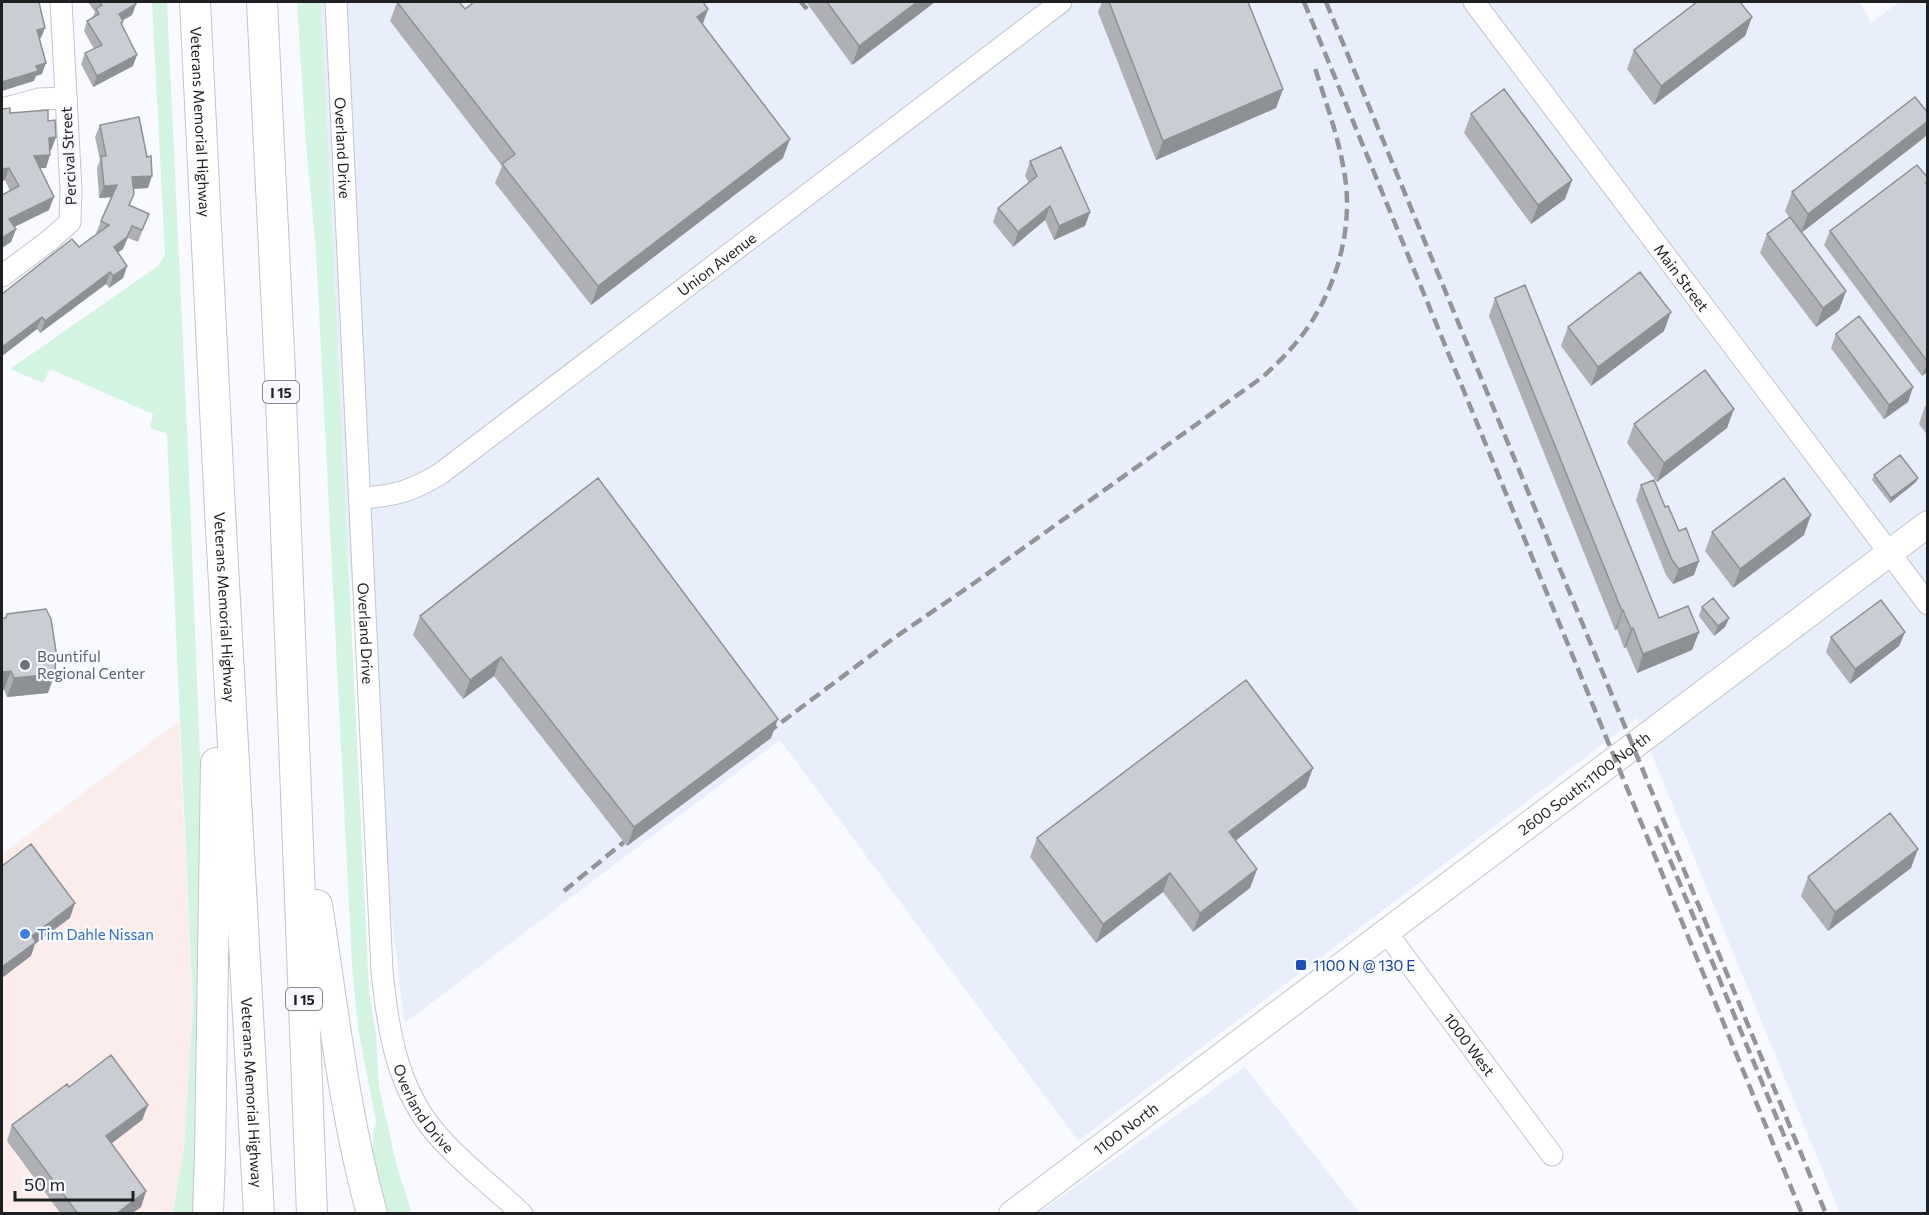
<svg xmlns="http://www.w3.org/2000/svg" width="1929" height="1215" viewBox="0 0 1929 1215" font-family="Commissioner,sans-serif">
<rect width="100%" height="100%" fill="#f8faff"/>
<path fill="#fcecec" d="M179,721L193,1007L184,1150L173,1213L2,1214V854Z"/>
<path fill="#e8eefc" d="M309,2H1860L1871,23L1899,2H1927V1213H1840L1637,718L1078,1141L780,740L406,1022L404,1020L331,412Z
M1245,1067L1360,1213H1038Z"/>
<path fill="#d3f4e1" d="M152,2H167L188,449L202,810L196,1213H173L184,1150L193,1007L167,436L165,433L150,428L153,414L50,369L43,383L10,369L158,266L165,254Z
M297,2H321L369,991L376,1035L379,1087L397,1167L412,1213H389C379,1184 367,1153 376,1122L358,1028L352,965L316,251L306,144Z"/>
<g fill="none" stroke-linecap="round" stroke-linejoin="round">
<defs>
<g id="minor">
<path id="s1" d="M336,2L382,971C388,1031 397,1091 440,1138C465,1166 495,1188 522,1214"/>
<path id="s2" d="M1474,2L1928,604"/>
<path d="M2,109L39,99L66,98"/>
<path d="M2,276L50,240L70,222L71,190L61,2"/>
<path id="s3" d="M360,498C394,496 410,492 440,474L1061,2"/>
<path id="s4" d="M1386,932L1552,1155"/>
</g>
<g id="major">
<path id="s5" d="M1012,1214L1928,524"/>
</g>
<g id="highway">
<path id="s6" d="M195,2L220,511L259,1214"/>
<path d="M262,2L280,373L312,1214"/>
<path d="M317,905C333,1008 344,1112 372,1214"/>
<path d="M208,1214L210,1156L216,763"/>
</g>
</defs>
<use href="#minor" stroke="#c1c4cb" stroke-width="23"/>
<use href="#major" stroke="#c1c4cb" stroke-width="28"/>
<use href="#highway" stroke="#c1c4cb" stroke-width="32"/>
<use href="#minor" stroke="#fff" stroke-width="21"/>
<use href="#major" stroke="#fff" stroke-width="26"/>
<use href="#highway" stroke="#fff" stroke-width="30"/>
<path stroke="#939498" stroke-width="4.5" stroke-dasharray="12 6" stroke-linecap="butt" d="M801,2L807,9
M1304,2L1802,1214
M1326,2L1826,1214
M767,733L894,638L980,579L1264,376C1272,368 1280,361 1287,353C1331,307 1356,235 1344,171C1338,135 1325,100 1314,65
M1656,826L1790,1150
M564,891L624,842"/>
</g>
<path fill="#aeb0b6" d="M88,2H134L136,4L132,15L123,20L122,25L133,66L93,87L81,64L85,53L94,49L84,31L87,21L93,17L95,12Z
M397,2L465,9H708L703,24L783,158L591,305L495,183L502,166L390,21Z
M806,2H935L852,65Z
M1102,2H1248L1283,89L1276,108L1156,160L1098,12Z
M1752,17L1745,36L1654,105L1627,69L1634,50Z
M2,109L10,113L48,121L56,137L51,150H50L46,168H40L49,210L14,227L16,229L11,242L10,191L5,180L2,181Z
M1928,113V129L1925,137L1802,232L1846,291L1839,310L1816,327L1760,253L1767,234L1789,217L1785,211L1792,192Z
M1471,114L1572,180L1565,199L1531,224L1464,133Z
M100,125L148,188L133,189L134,194L130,205L149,214L138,242L128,238L123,249L118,252L127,266L123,278L109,288L106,284L40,333L37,329L2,356L79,247L98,233H96L101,221L112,197L99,198L97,168L100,160L95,137Z
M1030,161L1090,212L1085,226L1054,240L1045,220L1013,247L993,222L998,208L1029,183L1025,176Z
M1928,178V374L1927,372L1922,376L1824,245L1830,231Z
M1495,298L1659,618L1699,632L1692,650L1637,673L1626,647L1624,648L1617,629L1615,630L1489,316Z
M1568,327L1664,331L1591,386L1561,346Z
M1836,334L1913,387L1908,402L1884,419L1831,348Z
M1928,405V436L1919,424L1925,406Z
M1634,424L1727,428L1657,482L1627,443Z
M1874,475L1918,478L1916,482L1890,503L1872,480Z
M1641,485L1694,575L1673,584L1666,575L1636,500Z
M1712,532L1804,535L1733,588L1705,551Z
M1702,607L1729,618L1725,627L1714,636L1699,616Z
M7,614L48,693L7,697L4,690L5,618Z
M420,616L771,738L627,846L494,676L463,699L413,635Z
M1905,632L1899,646L1850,684L1826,652L1831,637Z
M1306,787L1235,840L1257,869L1250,888L1193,932L1163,892L1096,943L1030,857L1037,838Z
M1911,868L1828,931L1801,896L1808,877Z
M69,1087L148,1105L142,1120L111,1144L146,1191L141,1207L131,1214H61L7,1141L12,1125Z"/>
<path fill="#8d9094" d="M917,2H935L852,65L859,46Z
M136,4L132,15L115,25L119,14Z
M708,9L701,28L697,17Z
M1752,17L1745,36L1654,105L1661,86Z
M45,28L41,38L33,40L37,30Z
M137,55L133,66L93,87L97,76Z
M46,63L42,74L36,76L34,81L2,91V82L36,66Z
M1283,89L1276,108L1156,160L1163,141Z
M1928,121V129L1925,137L1801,233L1808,214Z
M56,137L51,150L44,151L49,138Z
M790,139L783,158L591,305L598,286Z
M50,155L46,168L29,169L34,156Z
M9,168L5,180L2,181V169Z
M152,176L148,188L128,189L132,177Z
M1572,180L1565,199L1531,224L1538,205Z
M117,185L113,197L99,198L104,186Z
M54,197L49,210L4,232L9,219Z
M1050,206L1045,220L1013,247L1018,232Z
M1090,212L1085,226L1054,240L1059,226Z
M132,226L123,249L109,259L114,247Z
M16,229L11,242L2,248V238Z
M127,266L123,278L109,288L113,276Z
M110,272L106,284L40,333L45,321Z
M1846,291L1839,310L1816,327L1823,308Z
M1671,312L1664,331L1591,386L1598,367Z
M42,317L37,329L2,356V347Z
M1928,361L1927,372L1922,376Z
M1913,387L1908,402L1884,419L1889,405Z
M1734,409L1727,428L1657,482L1664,463Z
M1918,478L1916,482L1890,503L1891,498Z
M1811,515L1804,535L1733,588L1740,569Z
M1699,561L1694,575L1673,584L1679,569Z
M1623,610L1617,629L1615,630L1622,611Z
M1729,618L1725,627L1714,636L1718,626Z
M1633,628L1626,647L1624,648L1631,629Z
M1699,632L1692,650L1637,673L1643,654Z
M1905,632L1899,646L1850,684L1855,669Z
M501,657L494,676L463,699L470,680Z
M11,671L4,690H2V672Z
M55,674L48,693L7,697L14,678Z
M778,719L771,738L627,846L634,827Z
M1313,768L1306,787L1222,851L1229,832Z
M1918,849L1911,868L1828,931L1835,912Z
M1257,869L1250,888L1193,932L1200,913Z
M1170,873L1163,892L1096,943L1103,924Z
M75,903L70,918L35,944L31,956L2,978V967L32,936Z
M148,1105L142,1120L100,1152L106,1136Z
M146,1191L141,1207L131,1214H116Z"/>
<path fill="#cacdd4" stroke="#8d9094" stroke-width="1.5" d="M2,2H39L45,28L37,30L46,63L36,66L38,71L2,82Z
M99,2H134L136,4L119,14L123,21L121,23L137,55L97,76L85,53L102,45L87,21L99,14L96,9L102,5Z
M397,2H459L465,9L474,2H703L708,9L697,17L790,139L598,286L502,164L515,154Z
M827,2H917L859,46Z
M1109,2H1248L1283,89L1163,141Z
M1697,2H1740L1752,17L1661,86L1634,50Z
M1504,89L1572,180L1538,205L1471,114Z
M1915,97L1928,113V121L1808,214L1792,192Z
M10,108V113L48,110V121L55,120L56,137L49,138L50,155L34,156L54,197L9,219L16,229L2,238V195L19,186L9,168L2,169V109Z
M139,117L147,157L151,156L152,176L132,177L134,194L129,205L149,214L142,230L132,226L127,237L114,247L127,266L113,276L110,272L45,321L42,317L2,347V294L72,239L79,247L109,225L101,221L117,185L104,186L101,156H106L100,125Z
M1061,147L1090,212L1059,226L1050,206L1018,232L998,208L1037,176L1030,161Z
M1917,165L1928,178V182L1926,183L1928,184L1927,361L1830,231Z
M1790,217L1846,291L1823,308L1767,234Z
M1640,272L1671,312L1598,367L1568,327Z
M1525,285L1659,618L1688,606L1699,632L1643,654L1633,628L1631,629L1623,610L1622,611L1495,298Z
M1859,316L1913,387L1889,405L1836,334Z
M1705,370L1734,409L1664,463L1634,424Z
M1900,455L1918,478L1891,498L1874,475Z
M598,478L778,719L634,827L501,657L470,680L420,616Z
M1784,478L1811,515L1740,569L1712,532Z
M1654,480L1665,507L1668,506L1679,531L1686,528L1699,561L1679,569L1672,560L1641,485Z
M1713,598L1729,618L1718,626L1702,607Z
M1881,600L1905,632L1855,669L1831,637Z
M46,609L51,619L56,651L55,674L14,678L11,671L2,672V618H6L7,614Z
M1246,680L1313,768L1229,832L1257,869L1200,913L1170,873L1103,924L1037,838Z
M1890,813L1918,849L1835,912L1808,877Z
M31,844L75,903L32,936L36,942L2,967V866Z
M111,1055L148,1105L106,1136L146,1191L116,1214H78L12,1125L67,1084L69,1087Z"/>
<circle fill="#6b7280" stroke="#f8faff" stroke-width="2" cx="25" cy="665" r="6"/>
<circle fill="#3f7fe0" stroke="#f8faff" stroke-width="2" cx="25" cy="934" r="6"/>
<rect fill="#1a4fb4" stroke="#f8faff" stroke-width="2" x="1295" y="959" width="12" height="12" rx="3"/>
<g text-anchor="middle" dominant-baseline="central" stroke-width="4.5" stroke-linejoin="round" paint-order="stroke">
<g fill="#f8faff" stroke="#5f6164" stroke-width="1.5">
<rect x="263" y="381" width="36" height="22" rx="4.5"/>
<rect x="286" y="988" width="36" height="22" rx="4.5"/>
</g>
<g font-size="14" font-weight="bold" fill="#1e1f21">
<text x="281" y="392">I 15</text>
<text x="304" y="999">I 15</text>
</g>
<g font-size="15" fill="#1e1f21" stroke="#f8faff">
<text stroke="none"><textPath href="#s6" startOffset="120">Veterans Memorial Highway</textPath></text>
<text stroke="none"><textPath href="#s1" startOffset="146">Overland Drive</textPath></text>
<text transform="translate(68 156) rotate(-93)">Percival Street</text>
<text stroke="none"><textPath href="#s3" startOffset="432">Union Avenue</textPath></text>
<text stroke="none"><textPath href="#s2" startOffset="345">Main Street</textPath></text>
<text stroke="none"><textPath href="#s6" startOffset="606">Veterans Memorial Highway</textPath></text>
<text stroke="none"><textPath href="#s1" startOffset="632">Overland Drive</textPath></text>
<text stroke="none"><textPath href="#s5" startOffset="716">2600 South;1100 North</textPath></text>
<text stroke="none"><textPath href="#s4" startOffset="140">1000 West</textPath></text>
<text stroke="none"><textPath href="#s6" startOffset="1092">Veterans Memorial Highway</textPath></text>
<text stroke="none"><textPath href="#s1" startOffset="1116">Overland Drive</textPath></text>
<text stroke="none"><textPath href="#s5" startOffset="142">1100 North</textPath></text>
</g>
<g font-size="15" fill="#5b616d" stroke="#f8faff" text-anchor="start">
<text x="37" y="656">Bountiful<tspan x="37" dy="17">Regional Center</tspan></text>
</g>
<g font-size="15" fill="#366cbe" stroke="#f8faff" text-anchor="start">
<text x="37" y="934">Tim Dahle Nissan</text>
</g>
<g font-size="15" fill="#164399" stroke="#f8faff" text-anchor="start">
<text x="1313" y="965">1100 N @ 130 E</text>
</g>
</g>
<rect width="1929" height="1215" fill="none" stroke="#1e1f21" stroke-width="6"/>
<path d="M15 1191v9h118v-9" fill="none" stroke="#1e1f21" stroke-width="3"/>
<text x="24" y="1191" font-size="18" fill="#1e1f21" stroke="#f8faff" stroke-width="4.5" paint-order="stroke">50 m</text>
</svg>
